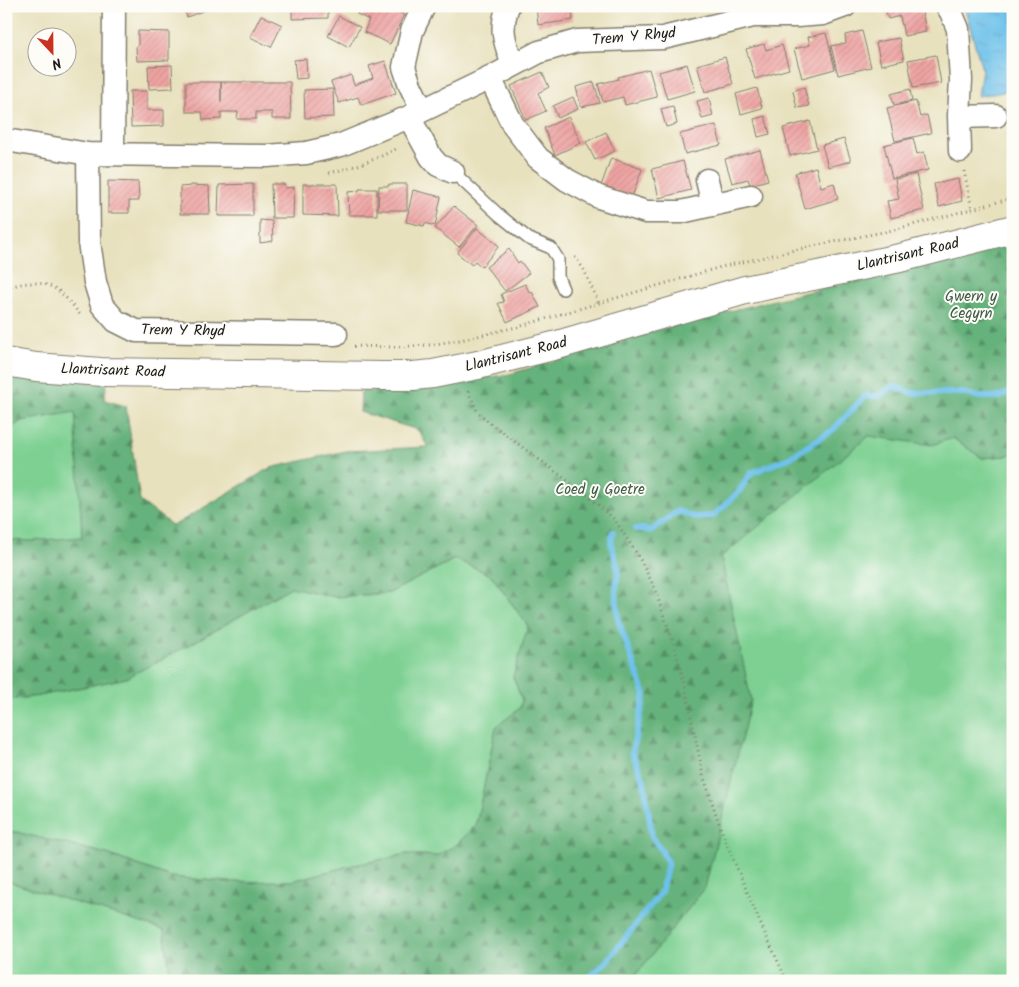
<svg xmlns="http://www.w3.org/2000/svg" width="1019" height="987" viewBox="0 0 1019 987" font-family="Kalam,sans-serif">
<defs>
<pattern id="forest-firs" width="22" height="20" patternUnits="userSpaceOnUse" patternTransform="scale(1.25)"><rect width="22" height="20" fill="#66b27c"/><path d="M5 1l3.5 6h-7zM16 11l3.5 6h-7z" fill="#539065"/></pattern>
<pattern id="water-ripples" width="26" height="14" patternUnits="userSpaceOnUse" patternTransform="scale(1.25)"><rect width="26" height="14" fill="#6dc1ea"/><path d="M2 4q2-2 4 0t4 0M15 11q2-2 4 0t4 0" fill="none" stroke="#5ea5c8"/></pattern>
<pattern id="building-hatch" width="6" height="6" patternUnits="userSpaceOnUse" patternTransform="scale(1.25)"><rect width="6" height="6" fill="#eea4a3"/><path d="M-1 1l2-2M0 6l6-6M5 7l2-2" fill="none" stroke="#cc8d8c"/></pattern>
</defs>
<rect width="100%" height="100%" fill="#fdfcf7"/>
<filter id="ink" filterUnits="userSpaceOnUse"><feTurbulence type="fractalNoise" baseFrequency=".02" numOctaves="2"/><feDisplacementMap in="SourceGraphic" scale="10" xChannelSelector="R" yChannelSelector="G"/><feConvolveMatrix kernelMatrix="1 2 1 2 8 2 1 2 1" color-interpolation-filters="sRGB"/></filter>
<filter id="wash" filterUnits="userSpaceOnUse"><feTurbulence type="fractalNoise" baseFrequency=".0096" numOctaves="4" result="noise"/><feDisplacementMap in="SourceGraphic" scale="20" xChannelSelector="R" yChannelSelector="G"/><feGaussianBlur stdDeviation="1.12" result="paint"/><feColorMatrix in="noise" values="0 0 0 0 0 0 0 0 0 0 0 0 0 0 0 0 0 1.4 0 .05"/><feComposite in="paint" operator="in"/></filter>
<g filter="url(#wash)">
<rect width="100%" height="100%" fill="#e8e1be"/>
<path fill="#7dd092" stroke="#4c7657" d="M6,402L103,405L104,552L6,557Z
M867,402L953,438L982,458L1006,456L1013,453V981H612L696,540Z
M455,559L491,575L528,626L513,677L522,700L520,708L496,727L476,825L456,845L436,856L407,854L345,867L292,881L227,882L171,877L107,854L16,832H6V700L39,696L126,678L189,645L291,587L335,597L389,593Z
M6,881L164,930L171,981H6Z"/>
<path fill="url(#forest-firs)" stroke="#41674c" d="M1013,238V453L1006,456L982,458L953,438L932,445L869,436L721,557L751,700L705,888L631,981H171L164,930L6,881V832H16L107,854L171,877L227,882L292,881L345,867L407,854L436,856L456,845L476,825L496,727L520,708L522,700L513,677L528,626L491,575L455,559L389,593L335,597L291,587L189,645L126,678L39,696L6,700V540L29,541L82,537L75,412L22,421L6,431V368L107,382L104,400L126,406L140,501L173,526L270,468L346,451L428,447L418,430L360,412L361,392L417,388L510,374L692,320L927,263Z"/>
<path fill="url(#water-ripples)" stroke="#446e83" d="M964,6H1013V85L1003,92L978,96L982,69Z"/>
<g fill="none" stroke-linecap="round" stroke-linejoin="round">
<path stroke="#6dc1ea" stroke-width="6" d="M636,529H643L651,531L678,511L694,517L713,516L738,493L751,473L789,458L833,430L865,396H880L893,386L912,393H962L980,397H1000L1013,391
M586,981L608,960L661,892L668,863L660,848L652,837L644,781L632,752L645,695L618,620L616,592L618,569L611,543L613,532"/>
</g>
<g id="blocks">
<path fill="url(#building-hatch)" d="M182,6H207L208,9L187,17Z
M292,6H328V18L292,19Z
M361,6H386L404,15L390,44L364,32L369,20L357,14Z
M536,6H571L573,20L538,25Z
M623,6H655V9L623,10Z
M885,6H921L926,32L904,36L900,16L888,19Z
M261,15L282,25L271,47L250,37Z
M339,16L360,27L349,47L328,36Z
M138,31L169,32V60L137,61L136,47L138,46Z
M862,31L871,67L838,75L831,46L846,43L845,35Z
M826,33L835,69L802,78L794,49L810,45L808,37Z
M899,38L904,60L881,65L876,42Z
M764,44L766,50L782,45L789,69L755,79L746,49Z
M936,55L941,83L913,88L908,60Z
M725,57L733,84L705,92L697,65Z
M306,59L307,78L296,79L294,60Z
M385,61L396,93L361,105L358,97L339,103L331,82L351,75L354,85L373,78L369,66Z
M687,64L695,91L667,99L659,72Z
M172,65L173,88L149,89L148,66Z
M649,69L657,97L625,105L623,97L603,102L598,84L619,79L618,77Z
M542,72L549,87L538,93L546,111L526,120L511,86Z
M186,82H221V102V82H290L291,119H272V112H256V119H237L238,112H221V119L203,120L202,112H186Z
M594,82L600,103L581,107L576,87Z
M804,87L809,106L797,108L793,91Z
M757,88L762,108L741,114L736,94Z
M333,89L334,117L305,118L304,90Z
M910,89L912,101L894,105L891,94Z
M130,91H147V110H164V126L131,127Z
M573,97L578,109L558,118L553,106Z
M709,98L713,116L702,119L697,101Z
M916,101L920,117L927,115L931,133L895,141L887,108Z
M673,106L677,124L666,127L661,109Z
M765,116L770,134L758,137L754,119Z
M569,117L581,143L555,155L544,128Z
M810,121L817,149L790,156L783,128Z
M716,125L721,145L685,154L680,134Z
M606,132L615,151L595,160L586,142Z
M913,138L917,154L924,152L928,170L892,178L884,145Z
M844,139L851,161L828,167L822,145Z
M760,150L768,180L750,185L748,179L732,183L725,159Z
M611,158L642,169L632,197L601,186Z
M683,161L691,190L659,198L652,169Z
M816,167L821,187L834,183L838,199L805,209L795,173Z
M916,174L924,210L891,218L887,201L899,199L895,179Z
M958,179L962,201L939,207L934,184Z
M108,181L138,182L139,201H129V213H108Z
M253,184V216H218L219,185Z
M271,184H284L285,188L294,187L293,218H272Z
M303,184H337L338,216L303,215Z
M389,184H407V210H378L379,186H389Z
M191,185L209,186L210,214H180V187L191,186Z
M359,189H377V215H349L348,192L359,191Z
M413,190L441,197L435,226L425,223L424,226L406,222Z
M454,206L478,225L459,247L435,228Z
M260,220L272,221L273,241L260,243Z
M477,228L499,246L482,267L475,261L472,265L457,253Z
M509,249L518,263L520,261L529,273L505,291L486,267Z
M525,284L530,293L532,292L540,307L507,322L498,303L504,302L501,294Z"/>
</g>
</g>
<g filter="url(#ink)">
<use href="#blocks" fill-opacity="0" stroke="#827e6d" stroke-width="1"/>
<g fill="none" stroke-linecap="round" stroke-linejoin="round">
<defs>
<path id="lane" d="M453,172L498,214L529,239L551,248L558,259V277L563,289"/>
<path id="street" d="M508,6C499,31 505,42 513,65
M947,6L951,12L958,29L961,80L959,115L960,151
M490,78L513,125L538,158L567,180L599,197L646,212H681L751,196
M422,110L410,85L404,67L412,31L424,6
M409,117L431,157L438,165L453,172
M959,117L996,116
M6,140L88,154L267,156L306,153L341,145L409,117L490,78L539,52L577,41L663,38L753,16H797L823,14L845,6
M88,154L89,242L95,282L102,305L116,321L136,331L336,334
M113,154L114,6
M707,180L713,205"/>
<path id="primary" d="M6,362L36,367L101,372L382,376H413L433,374L478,365L561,344L745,290L900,258L1013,229"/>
</defs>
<use href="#lane" stroke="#827e6d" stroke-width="14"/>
<use href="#street" stroke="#827e6d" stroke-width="25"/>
<use href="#primary" stroke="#827e6d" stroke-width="30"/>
<path stroke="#827e6d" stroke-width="3" stroke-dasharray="1 4" stroke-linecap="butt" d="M964,171L972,209
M329,173C355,167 375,160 398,148
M575,257L584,270L599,304
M6,288C24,282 44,279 60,292C68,299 75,308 81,316
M354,346L394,347L429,345L460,340L521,326L721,267L808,247L893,230L1013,198
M468,391L477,411L491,424L587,495L615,520L640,559L654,587L674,645L685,686L703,775L723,835L762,927L787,981"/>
<use href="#lane" stroke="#fff" stroke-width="11"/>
<use href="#street" stroke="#fff" stroke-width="22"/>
<use href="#primary" stroke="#fff" stroke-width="28"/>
</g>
</g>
<g text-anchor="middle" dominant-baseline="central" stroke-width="4" stroke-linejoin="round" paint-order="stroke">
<g font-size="15" fill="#1c1c1c" stroke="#fdfcf7">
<text transform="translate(634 37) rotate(-5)">Trem Y Rhyd</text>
<text transform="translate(908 255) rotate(-13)">Llantrisant Road</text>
<text transform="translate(183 331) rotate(1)">Trem Y Rhyd</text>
<text transform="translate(516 355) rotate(-14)">Llantrisant Road</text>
<text transform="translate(113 371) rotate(2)">Llantrisant Road</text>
</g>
<g font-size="15" fill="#3e5b45" stroke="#fdfcf7">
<text x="971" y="297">Gwern y<tspan x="971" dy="17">Cegyrn</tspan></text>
<text x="600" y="490">Coed y Goetre</text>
</g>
</g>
<rect width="1019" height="987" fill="none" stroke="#fdfcf7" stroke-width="25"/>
<g transform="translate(52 52) rotate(158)"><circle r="24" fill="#fdfcf7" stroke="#a3a29f"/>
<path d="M0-4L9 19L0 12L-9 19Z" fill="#c8321e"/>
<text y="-8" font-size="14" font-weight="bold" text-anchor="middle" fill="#1c1c1c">N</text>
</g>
</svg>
